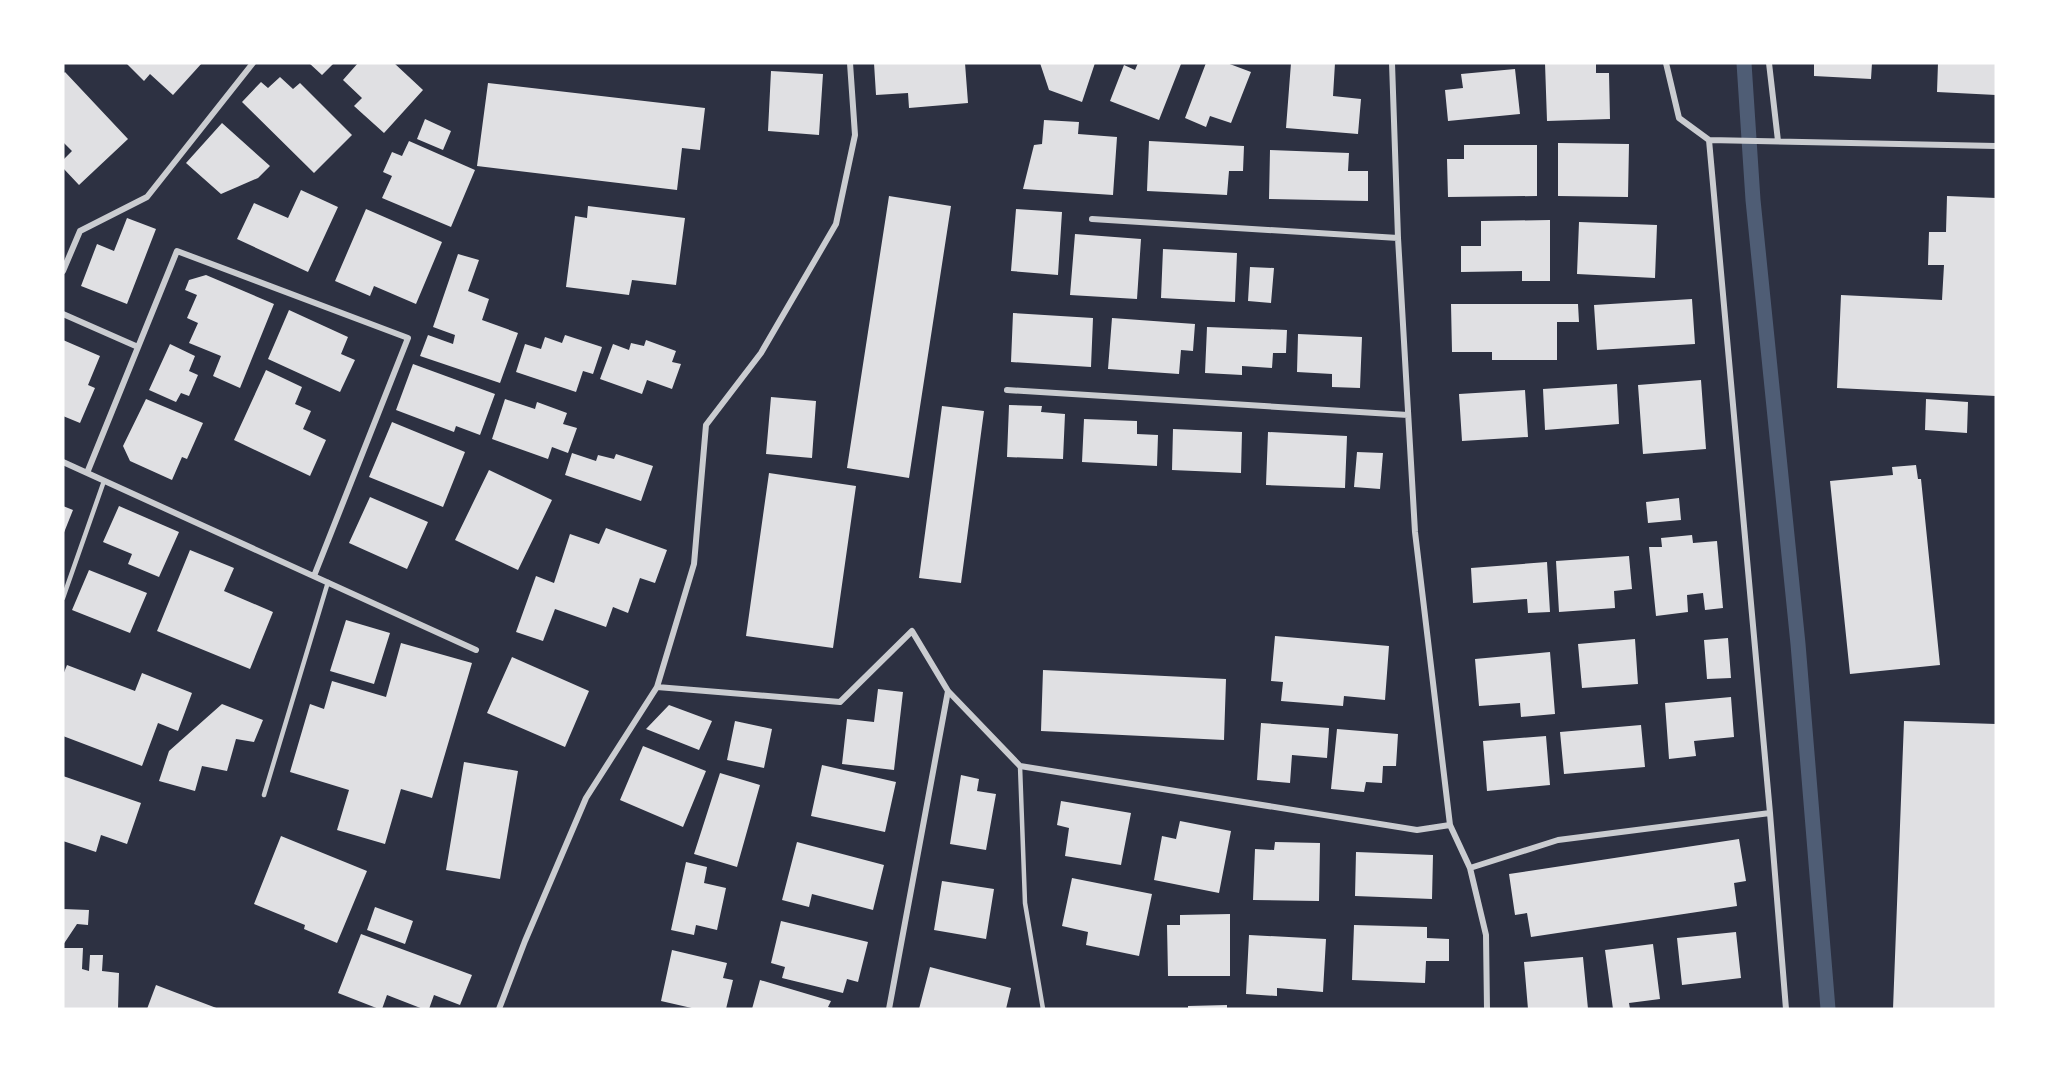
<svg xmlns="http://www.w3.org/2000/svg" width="2059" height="1072" viewBox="0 0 2059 1072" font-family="Arial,sans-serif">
<rect width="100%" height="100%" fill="#2d3142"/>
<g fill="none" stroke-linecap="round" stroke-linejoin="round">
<path stroke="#4f5d75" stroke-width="15" d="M1744,63L1753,200L1798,644L1828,1009"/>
</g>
<path fill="#e0e0e3" d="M126,63H202L173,95L150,74L144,81Z
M309,63H334L322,75Z
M358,63H394L423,90L384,133L354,106L362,98L343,80Z
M874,63H965L968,103L909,108L908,93L876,95Z
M1040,63H1095L1082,102L1049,90Z
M1138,63L1181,64L1159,120L1110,101L1124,65L1135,70Z
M1206,63H1227L1251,72L1231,123L1210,116L1206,127L1185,118Z
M1291,63H1335L1333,96L1361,99L1358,134L1286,128Z
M1545,63H1596V73H1609L1610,119L1547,121Z
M1814,63H1872L1871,79L1814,76Z
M1938,63H1996V95L1937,92Z
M1515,69L1520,114L1448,121L1445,90L1463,88L1461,74Z
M771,71L823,74L819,135L768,131Z
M65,72L128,139L79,185L63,168V160L72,151L63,142V74Z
M280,77L293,89L300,83L352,135L314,173L242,102L261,82L268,88Z
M488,83L705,108L700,150L682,148L677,190L477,166Z
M425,119L451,131L443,150L417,139Z
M1044,120L1079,122L1078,134L1117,137L1113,195L1023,189L1034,145L1042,144Z
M222,123L270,166L258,178L221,194L186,163Z
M409,141L475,170L451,227L382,198L392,176L383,172L392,152L402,156Z
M1149,141L1244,146L1243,171H1229L1227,195L1147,191Z
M1558,143L1629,144L1628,197L1558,196Z
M1464,145H1537V196L1448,197L1447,159H1464Z
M1270,150L1349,153L1348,171H1368V201L1269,199Z
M301,190L338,207L308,272L237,239L254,203L288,218Z
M889,196L951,206L909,478L847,468Z
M1947,196L1996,198V396L1837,388L1841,295L1942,300L1944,265H1928L1929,232H1946Z
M588,206L685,218L676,285L632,280L629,295L566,287L575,216L587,218Z
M366,209L442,242L416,304L374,286L370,296L335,281Z
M1016,209L1062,212L1058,275L1011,271Z
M127,218L156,229L127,304L81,286L97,244L114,251Z
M1550,220V281H1522V271L1461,272V246H1481V221Z
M1579,222L1657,225L1655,278L1577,274Z
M1075,234L1141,239L1137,299L1070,295Z
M1163,249L1237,253L1235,302L1161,298Z
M458,254L479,260L468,291L489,299L482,320L518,333L500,383L420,356L428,335L453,344L455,335L433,327Z
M1250,267L1274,268L1271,303L1248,301Z
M206,275L274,304L240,388L213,376L221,356L189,343L198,323L187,318L197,295L185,290L189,280Z
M1692,299L1695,344L1597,350L1594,305Z
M1451,304H1578L1579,322H1557V360H1492V352H1452Z
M289,310L348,337L341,354L355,360L340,392L268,359Z
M1013,313L1093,318L1091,367L1011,362Z
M1112,318L1195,324L1193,351L1181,350L1179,374L1108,369Z
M1207,327L1287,330L1286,353H1273L1272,368L1242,366V375L1205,373Z
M1298,334L1362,337L1360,388L1332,387V374L1297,372Z
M565,335L602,347L593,374L583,371L576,392L516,372L525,344L541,349L545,337L562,343Z
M63,340L100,356L88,385L95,388L80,423L63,416Z
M646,340L676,351L672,362L681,364L672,389L647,380L642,394L600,379L613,344L629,350L631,343L644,346Z
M170,344L195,356L189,371L198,375L189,396L181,393L176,402L149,390Z
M413,364L495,394L480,435L456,426L454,432L396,410Z
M266,370L302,387L295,404L311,411L303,429L326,440L310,476L234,440Z
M1701,380L1706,449L1643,454L1638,385Z
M1617,384L1619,424L1545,430L1543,389Z
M1525,390L1528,437L1462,441L1459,394Z
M771,397L816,401L812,458L766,454Z
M146,399L203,423L187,459L182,457L172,480L130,461L123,446Z
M505,399L535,409L537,402L567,413L563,424L577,428L568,453L552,447L548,459L492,439Z
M1926,399L1968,402L1967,433L1925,430Z
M1009,405L1042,406L1041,412L1065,414L1063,459L1007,457Z
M942,406L984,411L961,583L919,578Z
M1084,419L1137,421V434L1158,435L1157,466L1082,462Z
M392,422L465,452L443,507L369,477Z
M1173,429L1242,432L1241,473L1172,470Z
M1268,432L1347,436L1345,488L1266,485Z
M1357,452L1383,453L1380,489L1354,487Z
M572,453L596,461L598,455L614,459L616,454L653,466L641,501L565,475Z
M1916,465L1918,479H1921L1940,665L1850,674L1830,481L1893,475L1892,467Z
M489,470L552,500L518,570L455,540Z
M769,473L856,486L833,648L746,636Z
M370,497L428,522L407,569L349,543Z
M1679,498L1681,520L1648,523L1646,502Z
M63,506L73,510L63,535Z
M119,506L179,532L159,577L128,564L132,554L103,542Z
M606,528L667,550L655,583L640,578L628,613L613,607L606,627L555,609L543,641L516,632L536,576L554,583L570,534L599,544Z
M1692,535L1693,543L1717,541L1723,608L1705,610L1703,593L1687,595L1688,612L1656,616L1649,547H1662L1661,538Z
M190,550L234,568L224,591L273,612L250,669L157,631Z
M1629,556L1632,589L1614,591L1615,608L1559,612L1556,561Z
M1547,562L1550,612L1528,613L1527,599L1473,603L1471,568Z
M89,570L147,593L130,633L72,610Z
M346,620L390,633L374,684L330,671Z
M1275,636L1389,646L1385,700L1344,696L1343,706L1281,701L1283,682L1271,681Z
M1728,638L1731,678L1707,679L1704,640Z
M1635,639L1638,684L1582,688L1578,644Z
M401,643L472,663L432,798L401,789L385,844L337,830L349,790L290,772L310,704L324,709L332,681L386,697Z
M1550,652L1555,714L1521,717L1520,703L1479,706L1475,659Z
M512,657L589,691L565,747L487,713Z
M67,665L135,691L142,673L192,693L178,731L158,723L142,766L63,736V675Z
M1043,670L1226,679L1224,740L1041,731Z
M878,689L903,692L894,770L842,764L847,719L874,722Z
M1731,697L1734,737L1694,741L1696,756L1669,759L1665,703Z
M222,704L263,720L254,742L236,739L227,771L202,766L195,791L159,781L169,751Z
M669,705L712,721L699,750L646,729Z
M735,721L772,729L764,768L727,760Z
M1904,721L1996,724V1009H1893Z
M1261,723L1329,728L1327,758L1292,755L1290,783L1257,780Z
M1641,725L1645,767L1564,774L1560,732Z
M1337,729L1398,734L1396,766H1383L1382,783L1366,782L1364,792L1331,789Z
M1546,736L1550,785L1487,791L1483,741Z
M643,746L706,771L683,827L620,800Z
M464,762L518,771L500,879L446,870Z
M822,765L896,782L885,832L811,816Z
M720,773L760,785L737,867L694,854Z
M961,775L979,779L977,791L996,794L986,850L950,844Z
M63,776L141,803L127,844L101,835L96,852L63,841Z
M1061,801L1131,813L1121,865L1065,856L1069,828L1057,825Z
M1180,821L1231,831L1219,893L1154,880L1162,836L1176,839Z
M281,836L367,871L337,943L304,929L305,925L254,904Z
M1739,839L1746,881L1734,883L1737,906L1531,937L1527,913L1515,915L1509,874Z
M797,842L884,865L873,910L812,894L809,907L782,900Z
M1275,842L1320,843L1319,901L1253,900L1255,849L1274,850Z
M1356,852L1433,855L1432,899L1355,896Z
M686,862L707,867L704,883L726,888L717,930L696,925L694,935L671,930Z
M1072,878L1152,894L1139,956L1086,945L1088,932L1062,926Z
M942,881L994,889L986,939L934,930Z
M375,907L413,921L405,944L367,930Z
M63,909L89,910L88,925L77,924L63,945Z
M1230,914V976H1168L1167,925H1180V915Z
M781,921L868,942L858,982L847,979L843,993L782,978L785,967L771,963Z
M1354,925L1427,927V938L1449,939V961H1426L1425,983L1352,980Z
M1736,932L1741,978L1682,985L1677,938Z
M361,934L472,975L460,1005L434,995L429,1009H423L387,995L382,1009H379L338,993Z
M1249,935L1326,939L1323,992L1277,988V996L1246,994Z
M1653,944L1660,999L1629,1003L1630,1009H1613L1605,950Z
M63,948H83L82,969L89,971L90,955H103L102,971L119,973L118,1009H63Z
M672,950L727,963L723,978L733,980L726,1009H696L661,1001Z
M1583,957L1588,1009H1528L1524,962Z
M930,967L1011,988L1006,1009H919Z
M760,980L831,1001L828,1007L833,1009H752Z
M156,985L219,1009H147Z
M1227,1005V1009H1188V1006Z"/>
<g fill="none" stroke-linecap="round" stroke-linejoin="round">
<path stroke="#caccd0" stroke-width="4.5" d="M63,598L104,481
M1020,766L1025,903L1043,1009
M264,795L328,582"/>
<path stroke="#caccd0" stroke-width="6" d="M1392,63L1398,238L1415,532L1450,825L1470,868L1486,935L1487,1009
M1666,63L1679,118L1709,140L1996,146
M1769,63L1778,141
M1092,219L1398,238
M63,271L80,231L147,197L253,63
M63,314L138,347
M1007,390L1408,415
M63,462L476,650
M87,473L177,251L408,338L314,576
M657,687L840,702L912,631L948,691L1020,766L1417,830L1450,825
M1770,813L1786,1009
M1470,868L1558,840L1770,813L1709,140
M499,1009L525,941L586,798L657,687L694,564L706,425L761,353L836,224L855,135L850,63
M889,1009L948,691"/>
</g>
<rect width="2059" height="1072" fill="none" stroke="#ffffff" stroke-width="129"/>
</svg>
